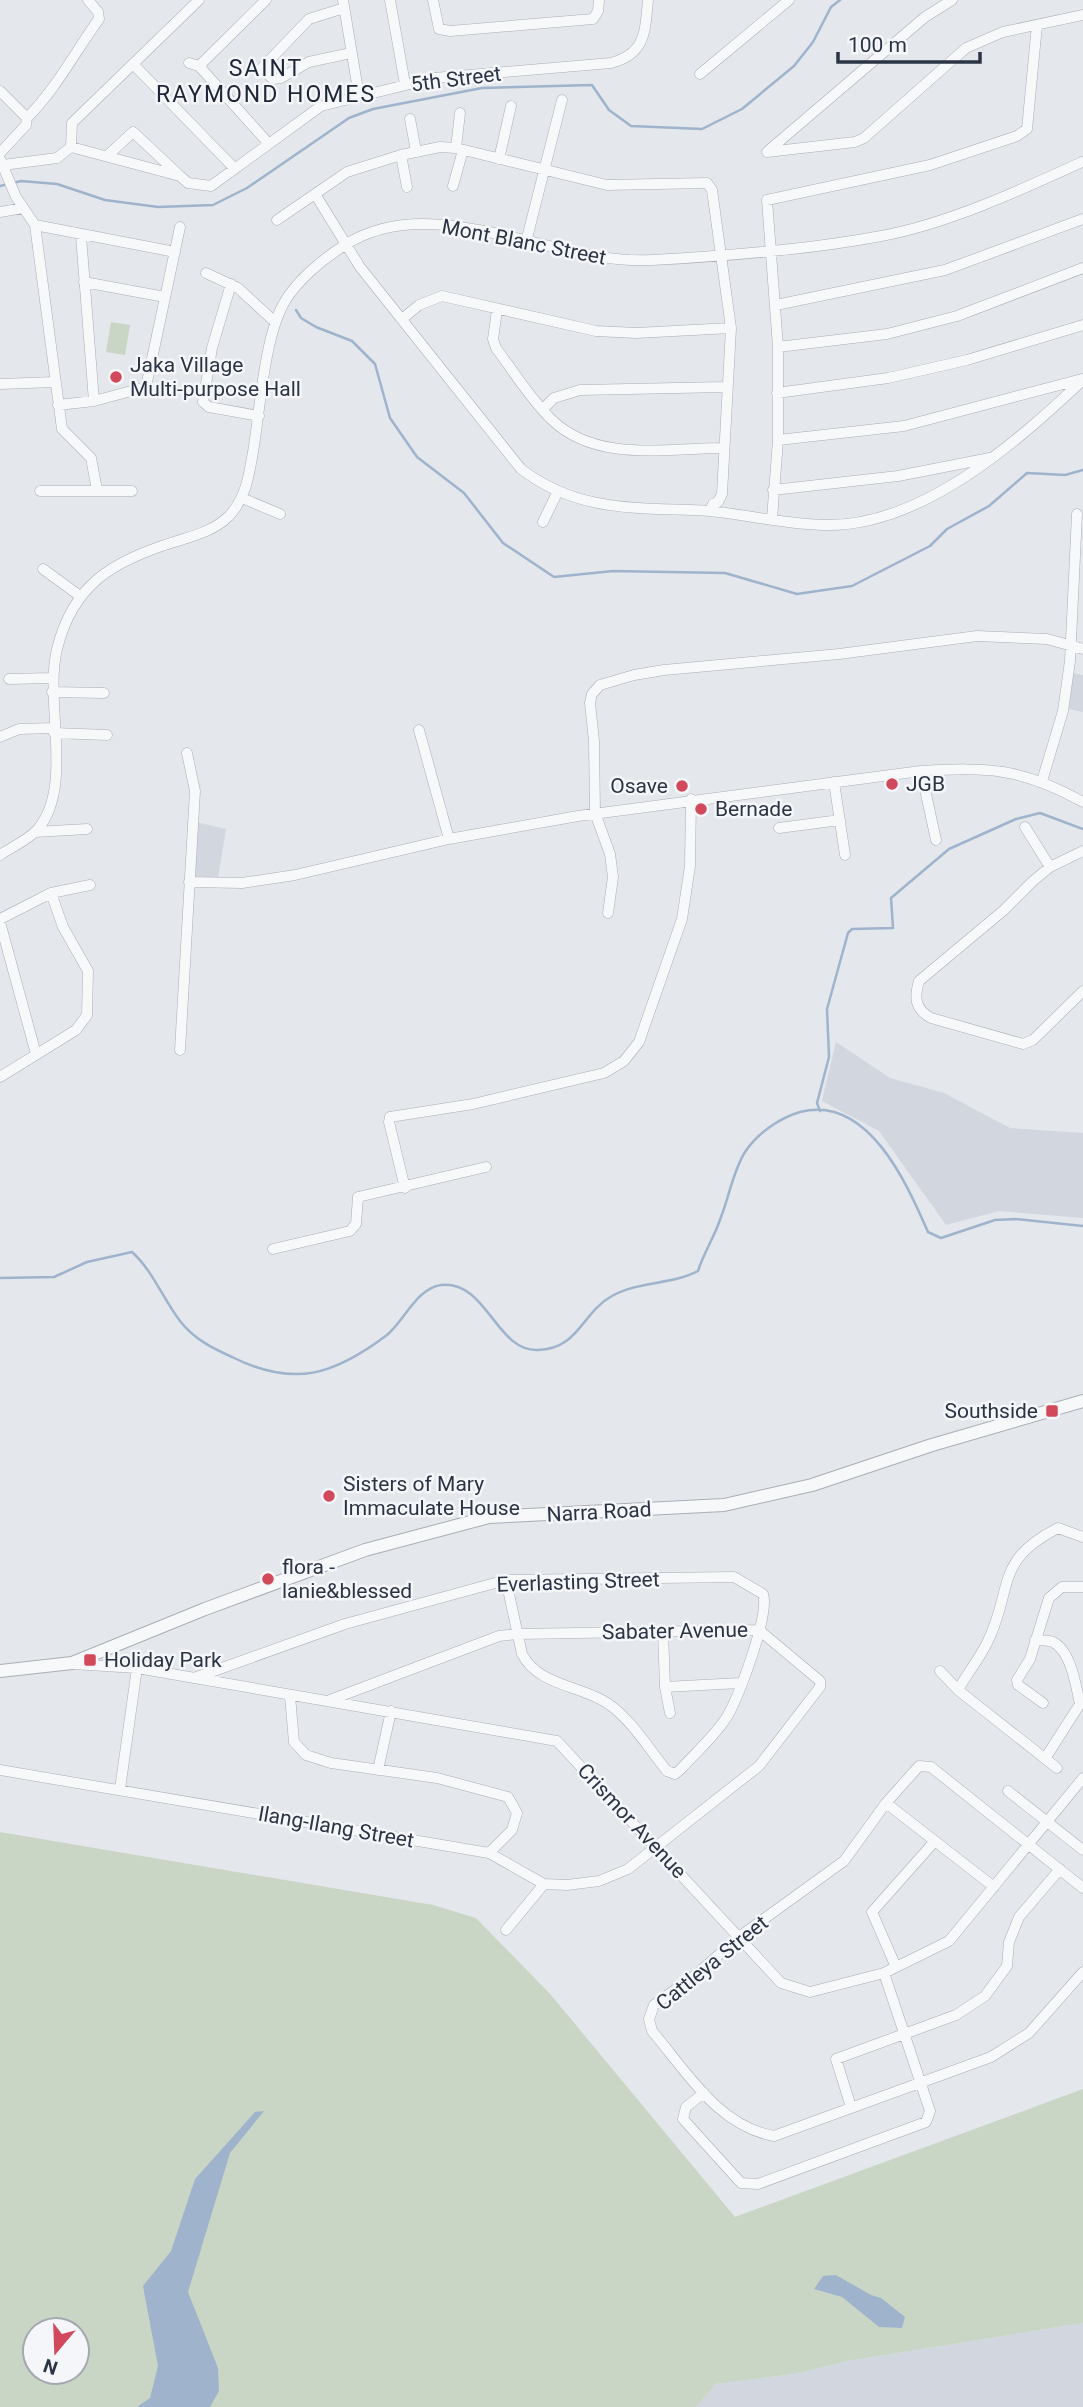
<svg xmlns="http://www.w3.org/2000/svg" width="1083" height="2407" viewBox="0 0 1083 2407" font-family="Roboto,sans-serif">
<rect width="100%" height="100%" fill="#e4e7ec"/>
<path fill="#d2d6de" d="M1073,673L1083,675V712L1069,709Z
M196,822L226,829L218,878L194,876Z
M836,1042L890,1078L944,1093L1010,1128L1083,1133V1218L999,1211L946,1225L879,1131L822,1101Z
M1083,2323V2407H696L716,2384L794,2374L848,2361Z"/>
<path fill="#c9d6c5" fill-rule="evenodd" d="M111,322L130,325L125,355L106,352Z
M0,1832L433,1905L476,1918L551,1995L735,2217L1083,2089V2323L848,2361L794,2374L716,2384L696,2407H0ZM35,2330H77V2372H35Z"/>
<path fill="#9fb4cc" d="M264,2111L230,2153L188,2292L218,2368L219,2391L210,2407H137L150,2398L158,2366L143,2286L171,2251L195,2179L255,2112Z
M836,2275L871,2295L881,2298L905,2317L902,2328L879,2327L842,2297L814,2289L823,2276Z"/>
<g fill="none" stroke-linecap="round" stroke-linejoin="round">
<path stroke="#9fb4cc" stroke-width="2.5" d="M0,186L21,181L57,184L105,200L158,207L213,205L247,188L349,118L373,109L482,88L592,85L609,110L631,126L702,129L742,109L794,66L813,42L831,7L840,0
M296,310L301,318L316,327L352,341L375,364L390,418L417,457L464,493L503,543L554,577L613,571L725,573L797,594L852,586L930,546L947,529L989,506L1027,473L1065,475L1083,470
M820,1111L817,1103L829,1057L827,1009L848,933L852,929L893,928L891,898L949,849L1016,819L1040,813L1083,829
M0,1278L54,1277L87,1262L132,1252C153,1271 163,1299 180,1321C194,1339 212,1348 232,1357C294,1388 334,1375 387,1335C404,1321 417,1288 441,1285C487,1280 496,1352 538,1350C579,1349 582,1312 612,1296C638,1281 672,1285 698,1271C704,1252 715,1236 721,1217C729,1197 733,1171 745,1152C757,1134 779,1118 800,1112C868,1094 907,1184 928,1232L941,1238L995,1220L1016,1219L1083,1226"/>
<defs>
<path id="minor" d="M343,0L359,96
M390,0L405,84
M433,0L439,29
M344,8L309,19L262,68L273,79L281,78L309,62L351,53
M439,29L450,31L593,19L598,11L599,0
M189,63L199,66L269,144
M133,64L235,169
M199,66L266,0
M700,74L789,0
M0,91L27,118L26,125L0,153
M27,118C56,89 75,52 99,19L98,12L88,0
M410,119L416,151
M71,147L180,176L188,183L211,186L321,106L434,78L611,63C646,54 645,31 648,0
M71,147L72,123L199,0
M456,148L460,113
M768,151L925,17L952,0
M767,152L855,142L864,138L966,48L1003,32L1083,15
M401,155L407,187
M107,156L133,132L178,174
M0,159L16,197L35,225L175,252
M499,159L511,106
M3,165L57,158L71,147
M453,186L463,150
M0,212L23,208
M277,220L347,172L401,155L440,147L456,148L607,185L707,183L712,190L731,328L722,494L718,502L713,504L710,511C640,507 580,514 521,469L360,267L315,194
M35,225L62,429L91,458L97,490
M81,236L94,401
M526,242L562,100
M206,273L238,288L275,322
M84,282L165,297
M231,284L212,348L203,402L209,407L259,416
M776,305L945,270L1083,219
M497,310L493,339L496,348C514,372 531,400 552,420C597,463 667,448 723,448
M402,319L419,305L442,296L596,331L636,333L731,328
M778,347L887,334L957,316L1083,268
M0,384L55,382
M777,393L888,378L967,360L1083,325
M58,405L94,401L146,387L180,227
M543,409L554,398L580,390L725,387
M778,440L904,426L1082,379
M773,490L898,476L990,458
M40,491H132
M242,498L280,514
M710,511C749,515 789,525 827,525C923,526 1018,441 1083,380
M772,519L778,440V347L767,200L930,165L1017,136L1027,129L1037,25
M543,522L557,493
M43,569L80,596
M9,679L52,678
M52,692L104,693
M419,730L449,839
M54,733L107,735
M0,737L19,729L54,728
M921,771L936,840
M1042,781L1063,711L1070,661L1077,514
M834,782L845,855
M1025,827L1050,867
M779,828L840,820
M35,832L87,829
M1083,851L1050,867L1033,881L1004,910L919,981C914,998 915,1009 931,1018L1023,1044L1033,1040L1083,991
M0,855C12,847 28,840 38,829C74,786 44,702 57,649C73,584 113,561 174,542C193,536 214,531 229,516C246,498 249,475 253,452C260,411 264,338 284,303C296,281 324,258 345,245C434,188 555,266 652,260C727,256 807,250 881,236C947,224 1021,190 1082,162
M189,882L242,883L295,875L449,839L578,816L921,771C989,767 1022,768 1083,802
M608,913L613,877L610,854L595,813L594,741L590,703L592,694L600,685L634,675L664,670L839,654L977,636L1047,639L1083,649
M0,919L51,893L90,885
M0,922L36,1054
M180,1050L195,791L187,753
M0,1077L76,1030L87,1015L88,971L63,927L51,893
M405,1188L389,1122L390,1117L473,1104L604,1073L624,1061L639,1042L682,919L690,866L691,799
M273,1249L350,1231L356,1224L358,1197L486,1167
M663,1631L665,1687L670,1713
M1035,1640C1040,1640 1048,1640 1053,1642C1071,1651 1076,1686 1080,1704L1046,1757
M73,1664L137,1668L557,1741L781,1983L810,1992L884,1973L949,1941L1083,1778
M940,1671L958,1690L1057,1768
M194,1678L345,1624L506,1580L734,1577L763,1594C770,1615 739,1695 728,1715C717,1734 696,1752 681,1769L675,1774L667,1771C648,1748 627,1712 600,1699C573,1685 537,1683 522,1654L506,1580
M665,1687L740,1683
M958,1690C967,1674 979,1659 987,1643C1014,1589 993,1561 1058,1528L1083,1537
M290,1696L294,1742L306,1755L331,1763L437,1778L508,1797L517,1813L512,1830L489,1853
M1043,1703L1018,1685L1017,1680L1030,1659L1049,1598L1062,1587H1083
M0,1770L489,1853L544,1884L567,1885L599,1881L628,1869L759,1766L820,1687V1681L759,1630L517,1634L499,1636L330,1700
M378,1770L391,1711
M120,1789L137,1668
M1008,1791L1083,1850
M886,1803L994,1887
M1083,1888L931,1767L919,1766L886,1803L844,1861L739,1937L697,1974L654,2005L649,2019L652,2031C687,2072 718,2126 774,2136L991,2057L1029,2033L1083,1972
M506,1930L544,1884
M896,1967L872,1912L935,1841
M704,2093L686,2107L683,2119L741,2183L758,2184L926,2122L930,2111L884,1973
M851,2107L836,2059L956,2015L985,1996L1007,1966L1009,1942L1019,1917L1060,1869"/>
<path id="tertiary" d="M0,1671L72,1663L205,1609L365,1550L489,1517L724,1505L812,1485L932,1445L1083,1401"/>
</defs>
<use href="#minor" stroke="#a9aeb7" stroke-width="11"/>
<use href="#tertiary" stroke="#a9aeb7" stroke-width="14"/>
<use href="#minor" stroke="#f7f8fa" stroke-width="10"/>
<use href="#tertiary" stroke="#f7f8fa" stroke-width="12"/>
</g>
<g fill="#d1495b" stroke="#f4f6f9" stroke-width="2.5">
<circle cx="116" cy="377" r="7"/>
<circle cx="892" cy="784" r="7"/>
<circle cx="682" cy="786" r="7"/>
<circle cx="701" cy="809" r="7"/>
<rect x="1045" y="1404" width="14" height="14" rx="3.5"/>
<circle cx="329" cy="1496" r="7"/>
<circle cx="268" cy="1579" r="7"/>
<rect x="83" y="1653" width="14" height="14" rx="3.5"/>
</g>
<g text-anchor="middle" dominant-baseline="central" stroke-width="5" stroke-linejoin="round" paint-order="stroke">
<g font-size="21" fill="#2b3445" stroke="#f4f6f9">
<text transform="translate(456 79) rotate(-7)">5th Street</text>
<text transform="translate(524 242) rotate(11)">Mont Blanc Street</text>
<text transform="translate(599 1512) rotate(-3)">Narra Road</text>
<text transform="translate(578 1582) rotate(-2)">Everlasting Street</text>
<text transform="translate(675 1631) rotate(-1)">Sabater Avenue</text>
<text transform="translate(632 1821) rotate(47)">Crismor Avenue</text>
<text transform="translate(336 1827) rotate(10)">Ilang-Ilang Street</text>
<text transform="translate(712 1963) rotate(-39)">Cattleya Street</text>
</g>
<g font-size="21" fill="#2b3445" stroke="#f4f6f9" text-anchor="start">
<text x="130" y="365">Jaka Village<tspan x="130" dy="24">Multi-purpose Hall</tspan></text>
<text x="906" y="784">JGB</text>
<text x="668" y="786" text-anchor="end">Osave</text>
<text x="715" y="809">Bernade</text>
<text x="1038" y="1411" text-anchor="end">Southside</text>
<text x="343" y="1484">Sisters of Mary<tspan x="343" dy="24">Immaculate House</tspan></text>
<text x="282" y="1567">flora -<tspan x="282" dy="24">lanie&amp;blessed</tspan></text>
<text x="104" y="1660">Holiday Park</text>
</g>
<g font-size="23" letter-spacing="2" fill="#1d2536" stroke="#f4f6f9">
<text x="266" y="68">SAINT<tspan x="266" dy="26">RAYMOND HOMES</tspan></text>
</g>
</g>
<g transform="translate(56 2351) rotate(199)"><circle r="33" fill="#f4f6f9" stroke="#a4a8b1" stroke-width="2"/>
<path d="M0-5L12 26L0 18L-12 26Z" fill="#d1495b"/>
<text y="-10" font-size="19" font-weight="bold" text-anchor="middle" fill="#2b3445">N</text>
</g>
<path d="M838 52v10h142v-10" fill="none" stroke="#2b3445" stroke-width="3.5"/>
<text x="848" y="52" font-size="21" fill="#2b3445" stroke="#f4f6f9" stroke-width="5" paint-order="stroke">100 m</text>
</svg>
